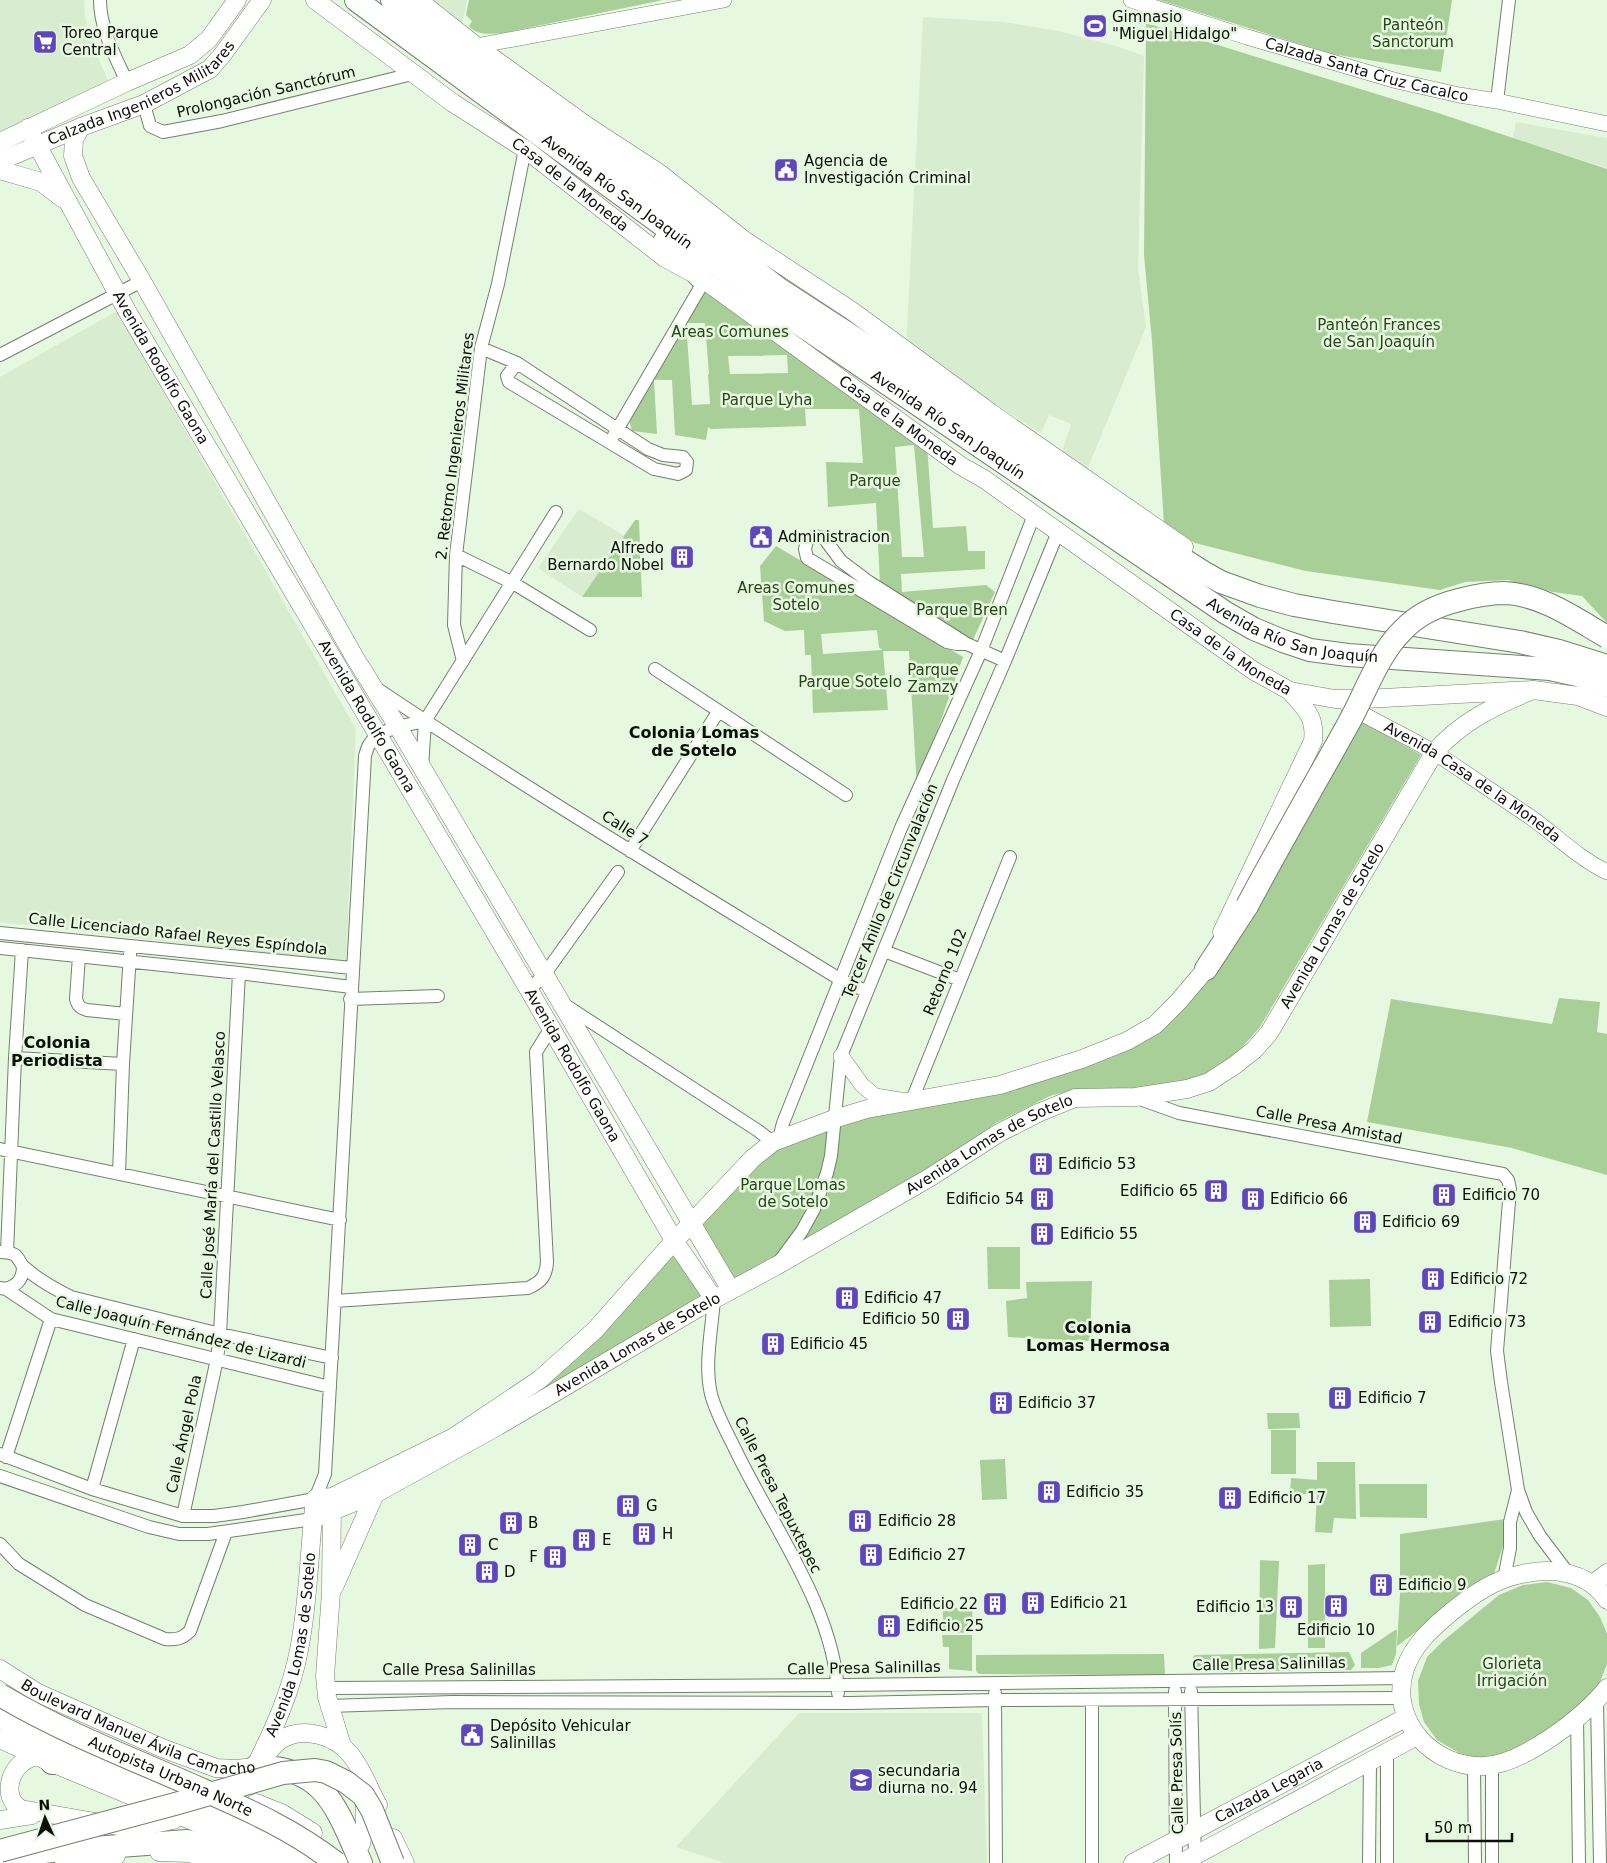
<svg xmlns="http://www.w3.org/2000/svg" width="1607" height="1863" viewBox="0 0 1607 1863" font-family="'DejaVu Sans',sans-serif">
<rect width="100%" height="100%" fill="#e7f8e0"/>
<path fill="#d8eccf" d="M0,0H84L85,15L88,35L107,78L110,82L0,133Z
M433,0H467L462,25L433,1Z
M923,17L1004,22L1058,31L1116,46L1144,56L1138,268L1146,327L1087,470L1062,452L1071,424L1049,415L1041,433L906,348Z
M1516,122L1607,138V168L1513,138Z
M117,311L356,729L346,963L0,922V377Z
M579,509L625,536L582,597L538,568Z
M799,1713H982L987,1863H725L676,1847Z"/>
<path fill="#a8cf97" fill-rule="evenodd" d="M469,0H663L503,33C491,34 477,36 469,26L472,21L466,15Z
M1159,0H1452L1441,72L1332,54Z
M1146,23L1435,112L1607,169V623L1582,596L1553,592L1508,580L1465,582L1440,590L1306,571L1195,543L1164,524L1152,341L1144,255Z
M708,288L927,445L933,528L966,526L968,551H985V569L901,574L902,592L986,585L995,592L971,644L880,584L876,503L828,507L826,462L863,463L859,409H805L806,426L711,429L708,427L706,440L675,435L672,380H654L657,434L632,431L628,415ZM686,323H705L709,374H708L710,404L692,405ZM787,355L788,373L730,374L728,356ZM914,445L924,557H902L895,447Z
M635,520H639L642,597H582Z
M776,546L963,657L917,789L909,651H883L888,710L813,713L811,655H805L804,630L785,631L764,621L760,566ZM877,630L879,647L882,650L823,654L821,634Z
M1359,719L1421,755L1260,1027L1236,1054L1212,1075L1177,1086L1124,1089H1077L1050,1096L996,1123L943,1161L730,1286L695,1228L765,1155L830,1126L1090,1064L1216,968Z
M1559,998L1600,1002L1597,1032L1607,1034V1175L1512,1148L1367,1122L1391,999L1552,1024Z
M987,1247H1020V1289H988Z
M672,1253L706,1299L638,1340L465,1433Z
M1370,1279L1371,1326L1330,1327L1329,1280Z
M1092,1281L1090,1341L1008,1337L1006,1301L1027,1298L1026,1282Z
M1267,1413H1299L1300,1428L1268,1429Z
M1271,1430H1296V1474H1271Z
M1005,1459L1007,1499L982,1500L980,1460Z
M1317,1462H1355L1356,1519L1334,1518L1332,1533L1315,1532L1317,1494H1290L1291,1478L1317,1480Z
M1359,1484H1427V1518L1360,1517Z
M1512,1518L1494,1574L1397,1646L1400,1595V1534Z
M1260,1560L1279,1561L1275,1648L1259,1649Z
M1325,1564V1648H1308V1565Z
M1547,1582L1571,1588L1588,1600L1600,1617L1607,1634V1664L1598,1687L1553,1729L1499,1757L1477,1758L1459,1753L1437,1740L1424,1722L1419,1704L1418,1681L1427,1657L1443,1641L1499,1595L1523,1585Z
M943,1608H972L973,1631L971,1633L943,1632Z
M1395,1630H1397L1396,1654L1392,1665L1379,1668H1361V1653Z
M942,1635H972V1671L949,1669V1647H943Z
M1349,1652L1355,1665L1351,1670L1198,1672L1195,1671L1193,1657L1195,1655Z
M1164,1654L1165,1675L979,1674L976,1671V1655Z"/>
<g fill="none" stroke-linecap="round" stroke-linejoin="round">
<defs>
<path id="minor" d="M100,0C100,29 115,56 127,82
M1497,101L1509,0
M144,104L150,126L163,132L222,121L412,74
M481,348L517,363L648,449L663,455L683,457L687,462L686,470L678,474L654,469L509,382L507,376L517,363
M0,355L142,281
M614,435L704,281
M456,555L513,583L590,630
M967,644H957L947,642L807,558L805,549L807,540L815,536L824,538L841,561L869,582L967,644L1005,661
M463,661L454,625L456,555L481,348L498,284L525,149
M655,669L846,795
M376,688C528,790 685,884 841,980L866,991
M422,768L425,721
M630,851L718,712
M0,933L352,968
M0,948L239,973L351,987
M884,951L960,980
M79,956L76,999C78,1006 80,1008 87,1010L126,1014
M529,990L544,975L618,872
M350,999L438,996
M562,1003L757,1130L773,1142
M15,1058L123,1064
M1137,1098L1179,1113L1503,1174L1508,1180L1510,1189L1497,1351L1501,1382L1518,1490L1526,1512L1540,1536L1568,1573
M912,1100L1010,857
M779,1139L783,1123L901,828L981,651L1034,515
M0,1149L340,1220
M119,1174L123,1064L130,954
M0,1252C6,1252 10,1252 15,1255C20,1259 20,1264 24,1267C38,1280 55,1289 71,1297L220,1334L332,1358
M7,1252L15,1058L22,950
M779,1262L802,1231L814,1209L827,1173L831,1156L841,1056L953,780L1005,661L1058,532
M0,1288L6,1289L51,1319L330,1387
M6,1289C18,1285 23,1279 23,1266
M714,1299C712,1329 704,1364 711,1394C716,1414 728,1434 737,1453C773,1527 834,1609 838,1693
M335,1301L528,1288C541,1282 546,1277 547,1262L536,1052L551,1028
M0,1454L92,1489L183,1516H214L243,1512L315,1499L325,1474C338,1235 351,996 365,756C366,753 367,748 369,745C379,728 408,725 425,721L556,512
M6,1457L51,1319
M0,1476L149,1527L179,1534H208L313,1519
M92,1489L134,1339
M183,1516L217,1359L220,1334L239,973
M0,1544L19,1564L85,1605L165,1639C176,1640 182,1639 190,1631L226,1532
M1504,1579L1510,1548V1522L1518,1490
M326,1688L846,1685L1403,1678
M1175,1691L1176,1863
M1191,1691L1195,1861
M995,1693L996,1863
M1597,1701L1600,1863
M329,1706L452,1702L851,1703L995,1700L1401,1698
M1577,1716L1579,1863
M1474,1766L1475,1863
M1492,1766V1863
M1092,1863V1700
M1369,1863L1370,1762
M1387,1863V1752"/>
<g id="tertiary">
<path id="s1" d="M1131,0L1247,37L1397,81L1459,95L1497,101L1607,124"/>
<path d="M476,46L724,0"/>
<path id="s2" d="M1348,706C1376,722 1407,736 1435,753C1465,772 1494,793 1523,812C1552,831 1576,857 1607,872"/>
<path d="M841,1056L862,1085L875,1096L900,1100"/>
</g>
<g id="secondary">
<path id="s3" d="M315,0L453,103L525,149L665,258L700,277L961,466L984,479L1254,671L1290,691L1335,699H1365L1533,690L1578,696L1607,707"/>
<path d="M418,0L476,46L587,126L659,173L744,240L852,311L991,413L1184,547"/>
<path d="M81,127L74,139L73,156L81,178L142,281L355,658L398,727L731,1290"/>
<path id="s4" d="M28,128L127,311L529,990L675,1242L714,1299"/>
<path d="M0,142L127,82L190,55L209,39L237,0"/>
<path id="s5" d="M0,161L81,127L144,104L210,69L223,54L262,0"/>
<path d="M0,170L41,182L62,198"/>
<path d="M1222,932L1313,741C1316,717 1305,708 1290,691"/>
<path d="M332,1502L331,1592L325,1676L327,1697L342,1746"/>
<path id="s6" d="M313,1519L375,1494L498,1426L698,1308L776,1266L929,1178L999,1133L1038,1113L1075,1098L1135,1097L1187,1089L1209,1082L1235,1065L1254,1050L1269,1033L1434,753C1460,722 1496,705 1533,690"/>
<path d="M1593,1584L1607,1573"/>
<path d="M334,1587L375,1494"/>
<path d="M1607,1600C1588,1572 1554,1567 1522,1574C1494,1579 1471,1596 1450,1613C1431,1629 1413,1645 1405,1669C1388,1720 1433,1769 1485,1766C1523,1764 1584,1717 1607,1688"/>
<path id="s7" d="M0,1669L38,1693L162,1748L216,1768L236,1769L255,1767"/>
<path d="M0,1739L52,1763L253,1846L284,1863"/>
<path d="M266,1755C271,1749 276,1742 282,1739C304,1726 335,1736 350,1754C362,1768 369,1789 378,1805"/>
<path d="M38,1756C9,1760 0,1798 21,1809L135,1829"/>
<path id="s8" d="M255,1767C274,1729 291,1692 299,1650C309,1600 309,1549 315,1499L332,1497L454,1437L539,1380L595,1330L666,1250L752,1159L773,1142L834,1119L867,1109L1000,1085L1082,1059L1127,1041L1155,1025L1178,1002L1206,969L1211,958"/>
<path d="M0,1820L32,1815"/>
<path d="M124,1830L173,1820"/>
<path d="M393,1838L405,1863"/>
<path d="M361,1844L365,1825V1800"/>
<path d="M159,1852L189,1853L224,1863"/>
<path d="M64,1863L116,1856"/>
<path id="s9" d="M1133,1863L1405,1718"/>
<path d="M1181,1863L1417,1736"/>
</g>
<path id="trunk" d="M0,1718L19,1729L275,1844L307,1863
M256,1804L281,1814L312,1833"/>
<g id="motorway">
<path id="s10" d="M356,0L777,309L1226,613L1254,629L1283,641L1310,650L1348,655L1550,669L1577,675L1607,686"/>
<path d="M392,0L509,91L667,203L779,289L890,361L1001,440L1099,506L1203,572L1221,582L1260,596L1294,605L1333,612L1520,642L1559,651L1607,666"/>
<path d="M664,242L682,257L700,277"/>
<path d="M1206,969L1247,906"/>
<path d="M52,1763L93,1762"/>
<path d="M255,1767C325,1765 337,1809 361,1863"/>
<path d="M6,1857L52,1851L187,1841L225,1848L261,1863"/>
</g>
</defs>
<use href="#minor" stroke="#72816c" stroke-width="14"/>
<use href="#tertiary" stroke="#72816c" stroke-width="16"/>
<use href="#secondary" stroke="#72816c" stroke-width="19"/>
<use href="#trunk" stroke="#72816c" stroke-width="21"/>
<use href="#motorway" stroke="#72816c" stroke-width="24"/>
<use href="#minor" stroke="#fff" stroke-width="12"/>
<use href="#tertiary" stroke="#fff" stroke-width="15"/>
<use href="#secondary" stroke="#fff" stroke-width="18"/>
<use href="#trunk" stroke="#fff" stroke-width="20"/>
<use href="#motorway" stroke="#fff" stroke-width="22"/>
<defs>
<g id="motorway-bridge">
<path d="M1247,906C1279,846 1313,787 1346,728C1364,697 1377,655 1403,630C1417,615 1439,605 1459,600C1474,596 1488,593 1504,593C1541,594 1576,619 1607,637"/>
<path id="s11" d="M0,1695C64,1733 135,1760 203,1790C251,1811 295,1831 336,1863"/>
<path d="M0,1851L175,1804L283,1773L315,1770L326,1772L346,1782L363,1795L372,1810L393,1863"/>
</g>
</defs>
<use href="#motorway-bridge" stroke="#72816c" stroke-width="24" stroke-linecap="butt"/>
<use href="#motorway-bridge" stroke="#fff" stroke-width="22"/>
</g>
<defs>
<symbol id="stadium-square" viewBox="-11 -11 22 22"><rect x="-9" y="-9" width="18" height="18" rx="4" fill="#5d46be" stroke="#e7f8e0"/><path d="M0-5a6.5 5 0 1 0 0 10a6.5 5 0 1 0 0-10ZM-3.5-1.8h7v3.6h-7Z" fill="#fff"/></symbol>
<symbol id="supermarket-square" viewBox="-11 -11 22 22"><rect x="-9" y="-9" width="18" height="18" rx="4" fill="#5d46be" stroke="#e7f8e0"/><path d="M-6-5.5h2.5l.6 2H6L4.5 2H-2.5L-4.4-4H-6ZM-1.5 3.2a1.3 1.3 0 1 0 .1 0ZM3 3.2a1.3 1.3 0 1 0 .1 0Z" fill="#fff"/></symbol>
<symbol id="civic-square" viewBox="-11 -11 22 22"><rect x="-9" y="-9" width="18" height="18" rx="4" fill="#5d46be" stroke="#e7f8e0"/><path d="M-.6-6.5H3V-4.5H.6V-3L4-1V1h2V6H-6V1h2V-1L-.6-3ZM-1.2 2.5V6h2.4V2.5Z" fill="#fff"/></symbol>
<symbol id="building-square" viewBox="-11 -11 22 22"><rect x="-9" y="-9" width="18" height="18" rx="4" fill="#5d46be" stroke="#e7f8e0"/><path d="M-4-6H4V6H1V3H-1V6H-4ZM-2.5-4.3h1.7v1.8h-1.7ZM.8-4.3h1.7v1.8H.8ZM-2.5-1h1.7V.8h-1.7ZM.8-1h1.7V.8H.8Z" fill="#fff"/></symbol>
<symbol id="school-square" viewBox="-11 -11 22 22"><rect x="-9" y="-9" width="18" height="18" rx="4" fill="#5d46be" stroke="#e7f8e0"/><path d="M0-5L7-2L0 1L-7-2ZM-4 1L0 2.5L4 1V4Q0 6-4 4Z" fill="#fff"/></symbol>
</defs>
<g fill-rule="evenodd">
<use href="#stadium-square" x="1081" y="12" width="28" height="28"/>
<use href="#supermarket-square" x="31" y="28" width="28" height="28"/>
<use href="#civic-square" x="772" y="156" width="28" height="28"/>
<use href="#civic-square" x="747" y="523" width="28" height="28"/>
<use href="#building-square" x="668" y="543" width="28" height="28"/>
<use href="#building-square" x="1027" y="1150" width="28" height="28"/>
<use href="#building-square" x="1202" y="1177" width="28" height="28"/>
<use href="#building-square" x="1430" y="1181" width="28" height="28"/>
<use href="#building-square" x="1028" y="1185" width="28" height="28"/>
<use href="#building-square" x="1239" y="1185" width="28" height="28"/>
<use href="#building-square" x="1351" y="1208" width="28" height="28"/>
<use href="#building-square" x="1028" y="1220" width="28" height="28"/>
<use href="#building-square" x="1419" y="1265" width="28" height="28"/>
<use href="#building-square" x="833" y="1284" width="28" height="28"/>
<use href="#building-square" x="944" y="1305" width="28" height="28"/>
<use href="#building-square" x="1416" y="1308" width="28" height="28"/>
<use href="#building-square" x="759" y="1330" width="28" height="28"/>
<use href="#building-square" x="1326" y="1384" width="28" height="28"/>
<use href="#building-square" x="987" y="1389" width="28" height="28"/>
<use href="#building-square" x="1035" y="1478" width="28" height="28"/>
<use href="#building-square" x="1216" y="1484" width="28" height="28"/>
<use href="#building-square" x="614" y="1492" width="28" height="28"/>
<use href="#building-square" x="846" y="1507" width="28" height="28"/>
<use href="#building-square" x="497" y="1509" width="28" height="28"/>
<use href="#building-square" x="630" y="1520" width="28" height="28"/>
<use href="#building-square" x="570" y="1526" width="28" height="28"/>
<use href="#building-square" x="456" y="1531" width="28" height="28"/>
<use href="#building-square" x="857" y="1541" width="28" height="28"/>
<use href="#building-square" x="541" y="1543" width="28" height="28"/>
<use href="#building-square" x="473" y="1558" width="28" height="28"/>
<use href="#building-square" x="1367" y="1571" width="28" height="28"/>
<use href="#building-square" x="1019" y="1589" width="28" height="28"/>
<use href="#building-square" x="981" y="1590" width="28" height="28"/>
<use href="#building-square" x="1322" y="1592" width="28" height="28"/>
<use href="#building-square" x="1277" y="1593" width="28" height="28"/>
<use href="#building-square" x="875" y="1612" width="28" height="28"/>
<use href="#civic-square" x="458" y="1721" width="28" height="28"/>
<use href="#school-square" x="847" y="1766" width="28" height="28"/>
</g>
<g text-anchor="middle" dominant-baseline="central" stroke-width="5" stroke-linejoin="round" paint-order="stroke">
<g font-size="15" fill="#0a0f08" stroke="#e7f8e0" text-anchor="start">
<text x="1112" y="17">Gimnasio<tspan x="1112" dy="17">"Miguel Hidalgo"</tspan></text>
<text x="62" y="33">Toreo Parque<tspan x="62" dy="17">Central</tspan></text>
<text x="804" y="161">Agencia de<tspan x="804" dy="17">Investigación Criminal</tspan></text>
<text x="778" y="537">Administracion</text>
<text x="664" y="548" text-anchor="end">Alfredo<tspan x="664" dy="17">Bernardo Nobel</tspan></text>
<text x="1058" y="1164">Edificio 53</text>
<text x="1198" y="1191" text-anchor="end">Edificio 65</text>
<text x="1462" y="1195">Edificio 70</text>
<text x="1024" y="1199" text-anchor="end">Edificio 54</text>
<text x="1270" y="1199">Edificio 66</text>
<text x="1382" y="1222">Edificio 69</text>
<text x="1060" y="1234">Edificio 55</text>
<text x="1450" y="1279">Edificio 72</text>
<text x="864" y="1298">Edificio 47</text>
<text x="940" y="1319" text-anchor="end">Edificio 50</text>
<text x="1448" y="1322">Edificio 73</text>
<text x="790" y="1344">Edificio 45</text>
<text x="1358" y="1398">Edificio 7</text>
<text x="1018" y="1403">Edificio 37</text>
<text x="1066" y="1492">Edificio 35</text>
<text x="1248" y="1498">Edificio 17</text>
<text x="646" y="1506">G</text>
<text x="878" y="1521">Edificio 28</text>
<text x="528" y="1523">B</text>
<text x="662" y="1534">H</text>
<text x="602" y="1540">E</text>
<text x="488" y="1545">C</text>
<text x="888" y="1555">Edificio 27</text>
<text x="538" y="1557" text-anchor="end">F</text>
<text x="504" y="1572">D</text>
<text x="1398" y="1585">Edificio 9</text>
<text x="1050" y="1603">Edificio 21</text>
<text x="978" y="1604" text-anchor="end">Edificio 22</text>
<text x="1274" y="1607" text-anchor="end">Edificio 13</text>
<text x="906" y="1626">Edificio 25</text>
<text x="1336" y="1630" text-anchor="middle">Edificio 10</text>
<text x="490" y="1726">Depósito Vehicular<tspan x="490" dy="17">Salinillas</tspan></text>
<text x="878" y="1771">secundaria<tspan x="878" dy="17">diurna no. 94</tspan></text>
</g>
<g font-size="15" fill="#264615" stroke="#e7f8e0">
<text x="1413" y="25">Panteón<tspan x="1413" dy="17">Sanctorum</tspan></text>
<text x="1379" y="325">Panteón Frances<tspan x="1379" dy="17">de San Joaquín</tspan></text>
<text x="730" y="332">Areas Comunes</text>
<text x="767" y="400">Parque Lyha</text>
<text x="875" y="481">Parque</text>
<text x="796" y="588">Areas Comunes<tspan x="796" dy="17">Sotelo</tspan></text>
<text x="962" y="610">Parque Bren</text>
<text x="933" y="670">Parque<tspan x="933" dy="17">Zamzy</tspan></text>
<text x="850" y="682">Parque Sotelo</text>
<text x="793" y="1185">Parque Lomas<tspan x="793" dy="17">de Sotelo</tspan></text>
<text x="1512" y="1664">Glorieta<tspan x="1512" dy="17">Irrigación</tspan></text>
</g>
<g font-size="15" fill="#0a0f08" stroke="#e7f8e0">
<text stroke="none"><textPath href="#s1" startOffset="246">Calzada Santa Cruz Cacalco</textPath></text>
<text stroke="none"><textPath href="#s5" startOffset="158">Calzada Ingenieros Militares</textPath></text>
<text transform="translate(266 92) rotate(-13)">Prolongación Sanctórum</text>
<text stroke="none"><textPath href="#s3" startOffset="315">Casa de la Moneda</textPath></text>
<text stroke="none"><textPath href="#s10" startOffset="324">Avenida Río San Joaquín</textPath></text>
<text stroke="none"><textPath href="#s4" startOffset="274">Avenida Rodolfo Gaona</textPath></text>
<text stroke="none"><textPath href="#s3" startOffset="720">Casa de la Moneda</textPath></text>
<text stroke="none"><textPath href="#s10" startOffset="729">Avenida Río San Joaquín</textPath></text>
<text transform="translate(455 446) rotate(-83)">2. Retorno Ingenieros Militares</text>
<text stroke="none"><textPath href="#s10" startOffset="1134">Avenida Río San Joaquín</textPath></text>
<text stroke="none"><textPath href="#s3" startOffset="1125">Casa de la Moneda</textPath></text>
<text stroke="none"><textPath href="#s4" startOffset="679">Avenida Rodolfo Gaona</textPath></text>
<text stroke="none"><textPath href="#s2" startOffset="146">Avenida Casa de la Moneda</textPath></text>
<text transform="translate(625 828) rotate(32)">Calle 7</text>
<text transform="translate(890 891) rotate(-68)">Tercer Anillo de Circunvalación</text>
<text stroke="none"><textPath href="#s6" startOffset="1210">Avenida Lomas de Sotelo</textPath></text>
<text transform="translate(178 934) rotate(6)">Calle Licenciado Rafael Reyes Espíndola</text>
<text transform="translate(945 972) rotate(-68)">Retorno 102</text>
<text stroke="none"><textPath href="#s4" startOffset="1084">Avenida Rodolfo Gaona</textPath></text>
<text transform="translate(1329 1125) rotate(11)">Calle Presa Amistad</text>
<text stroke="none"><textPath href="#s6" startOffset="774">Avenida Lomas de Sotelo</textPath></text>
<text transform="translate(213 1165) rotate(-87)">Calle José María del Castillo Velasco</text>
<text transform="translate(181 1332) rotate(14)">Calle Joaquín Fernández de Lizardi</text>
<text stroke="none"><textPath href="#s6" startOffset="369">Avenida Lomas de Sotelo</textPath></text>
<text transform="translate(184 1434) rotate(-78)">Calle Ángel Pola</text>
<text transform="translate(778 1495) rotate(63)">Calle Presa Tepuxtepec</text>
<text stroke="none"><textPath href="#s8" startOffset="129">Avenida Lomas de Sotelo</textPath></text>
<text transform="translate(1269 1664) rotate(-1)">Calle Presa Salinillas</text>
<text transform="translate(864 1668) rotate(-1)">Calle Presa Salinillas</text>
<text x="459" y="1670">Calle Presa Salinillas</text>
<text stroke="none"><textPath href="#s7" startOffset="152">Boulevard Manuel Ávila Camacho</textPath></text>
<text transform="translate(1177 1773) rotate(-91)">Calle Presa Solís</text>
<text stroke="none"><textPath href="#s11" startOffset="189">Autopista Urbana Norte</textPath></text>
<text stroke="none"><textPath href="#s9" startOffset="154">Calzada Legaria</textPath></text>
</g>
<g font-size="16" font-weight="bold" fill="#0a0f08" stroke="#e7f8e0">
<text x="694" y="732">Colonia Lomas<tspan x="694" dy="18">de Sotelo</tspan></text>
<text x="57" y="1042">Colonia<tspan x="57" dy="18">Periodista</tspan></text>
<text x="1098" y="1327">Colonia<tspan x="1098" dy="18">Lomas Hermosa</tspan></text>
</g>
</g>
<g transform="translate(45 1818) rotate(357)" stroke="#e7f8e0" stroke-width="4" paint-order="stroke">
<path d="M0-4L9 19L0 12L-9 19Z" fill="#0a0f08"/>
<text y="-8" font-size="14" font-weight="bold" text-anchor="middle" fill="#0a0f08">N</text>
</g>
<path d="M1427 1833v8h85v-8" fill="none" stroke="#0a0f08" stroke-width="2.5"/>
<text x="1434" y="1833" font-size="15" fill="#0a0f08" stroke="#e7f8e0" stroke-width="4" paint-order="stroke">50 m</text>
</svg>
